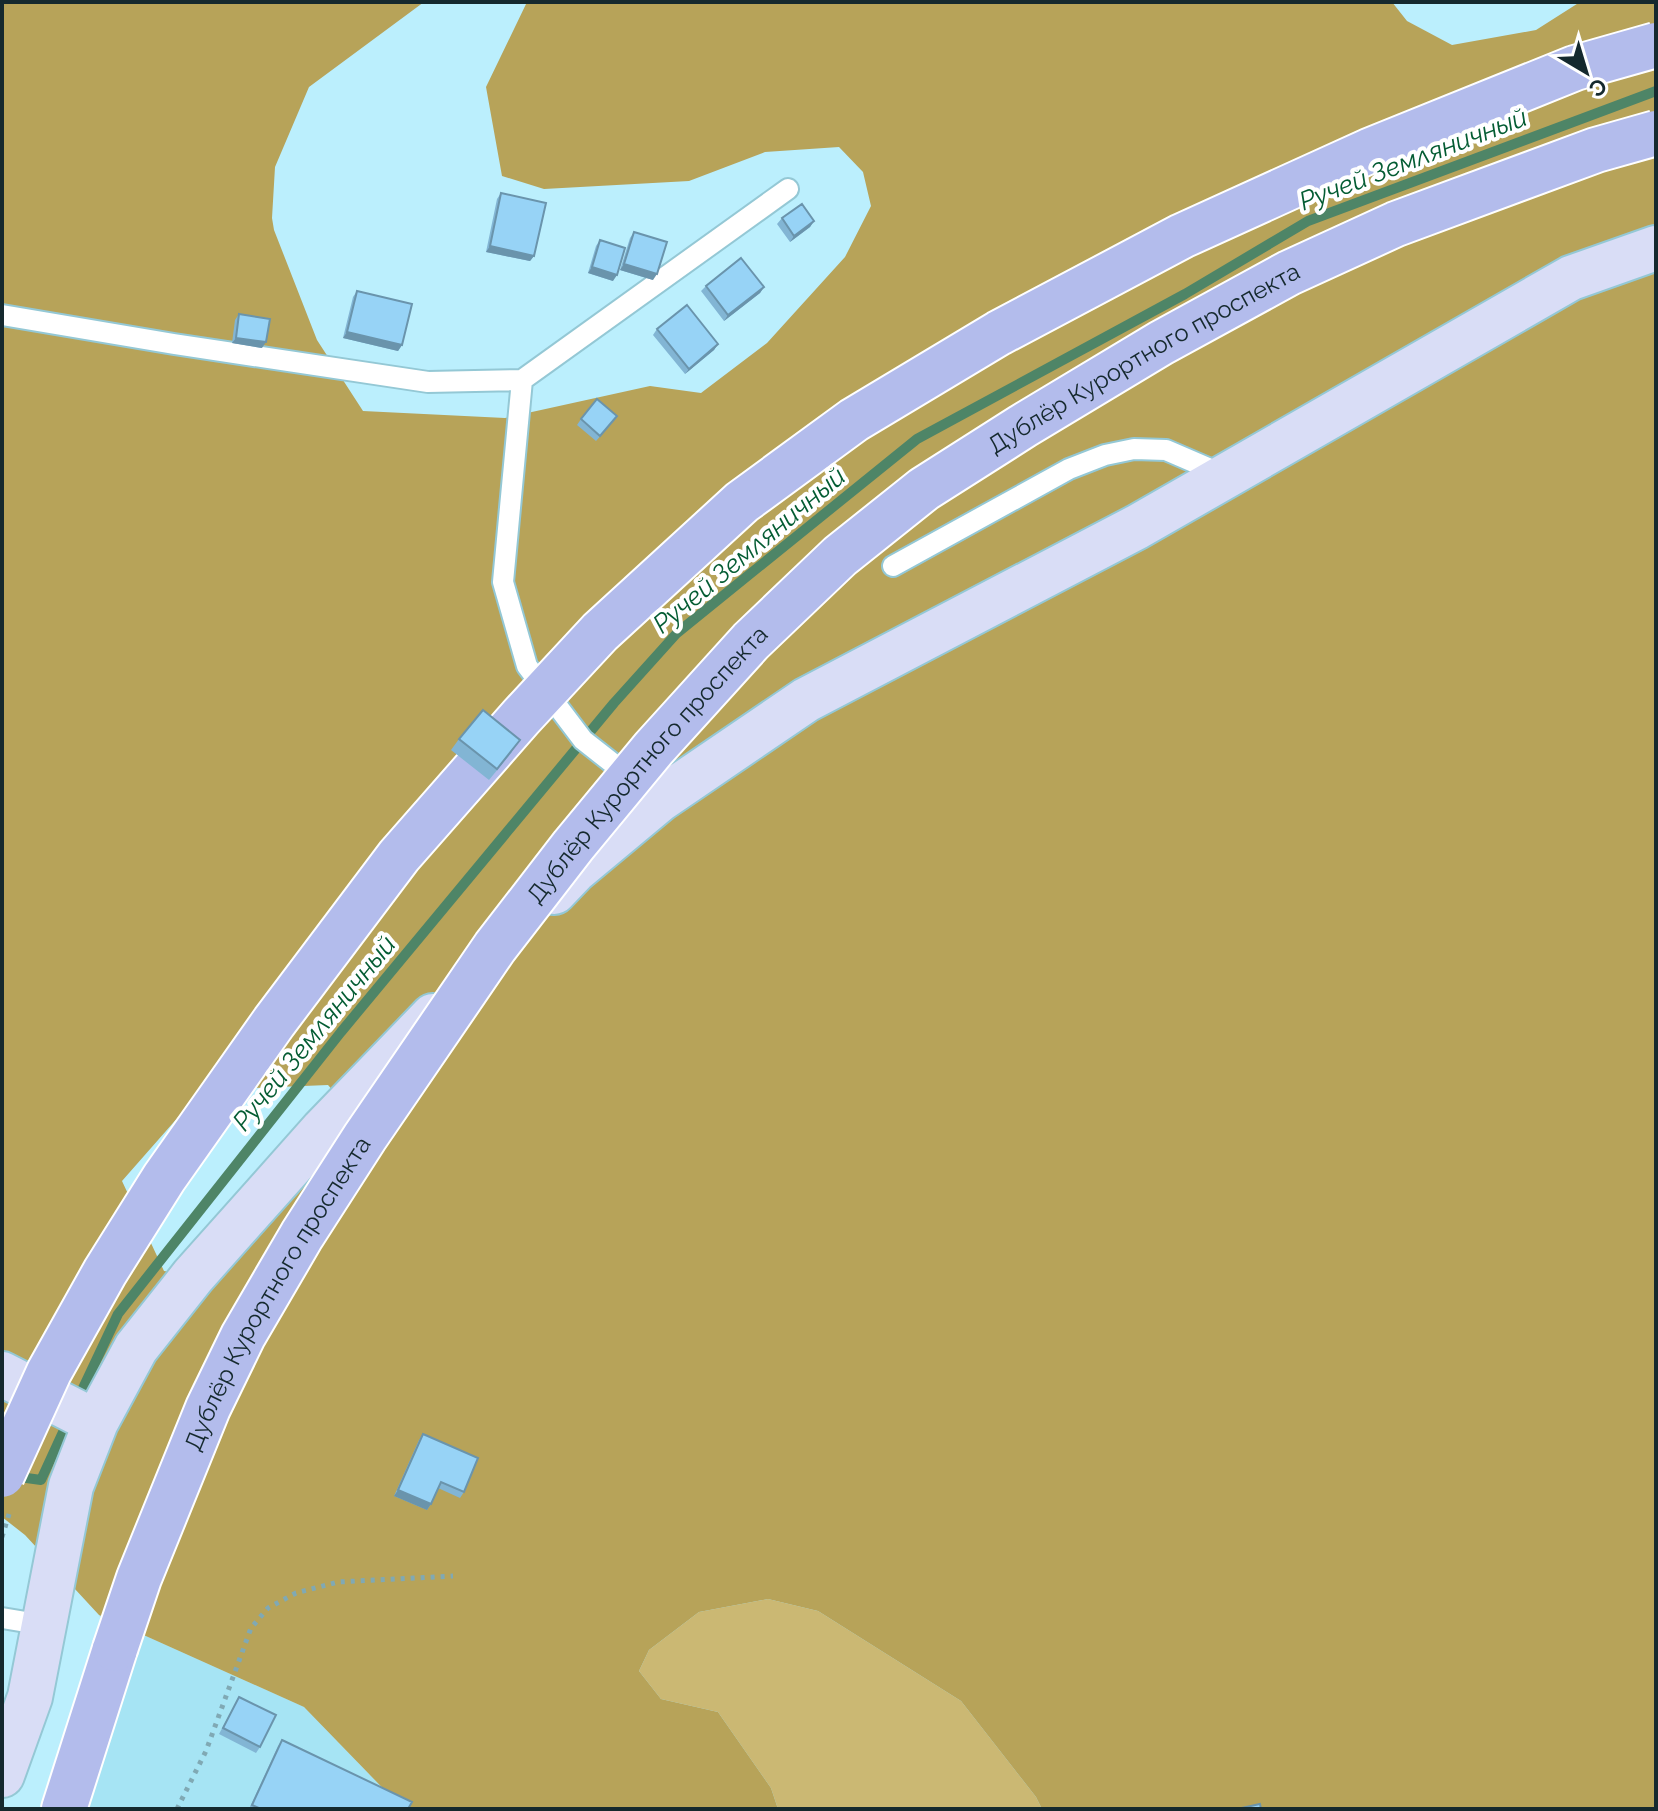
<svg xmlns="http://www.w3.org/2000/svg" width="1658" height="1811" viewBox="0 0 1658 1811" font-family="Raleway,sans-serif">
<rect width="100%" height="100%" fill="#bbeffd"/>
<path fill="#a6e4f4" d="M99,1615L304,1707L403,1809H65L115,1649Z"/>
<path fill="#cbb873" d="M768,1599L818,1611L961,1701L1036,1797L1042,1809H778L771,1788L718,1712L661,1699L639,1671L649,1650L699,1612Z"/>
<path fill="#b7a359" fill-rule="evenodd" d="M2,2H424L309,87L275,167L272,218L274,230L317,340L363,411L505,418L650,386L701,393L767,343L845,257L871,206L863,172L839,147L765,152L689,181L544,189L502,176L486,87L527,2H1392L1407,21L1452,45L1536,30L1580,2H1656V1809H1042L1036,1797L961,1701L818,1611L768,1599L699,1612L649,1650L639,1671L661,1699L718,1712L771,1788L778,1809H403L304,1707L99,1615L25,1535L2,1517ZM328,1085L348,1108L197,1276L164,1271L122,1181L202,1090Z"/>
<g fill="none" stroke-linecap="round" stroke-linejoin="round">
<path stroke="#4e8567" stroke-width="10" d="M77,1401L118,1314L341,1032L614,703L677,633L917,439L1185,294L1308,221L1656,91
M12,1476L41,1480L69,1419"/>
<defs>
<path id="lane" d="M2,315L174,344L428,382L522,380L788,189
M522,380L503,582L527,666L583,740L634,780
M893,566L1069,469L1105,455L1134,449L1166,450L1224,475
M2,1618L44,1625"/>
<path id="secondary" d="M554,892L575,870L659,800L806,700L1137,527L1571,278L1656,248
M2,1374L96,1422
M2,1775L30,1697L71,1486L96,1422L136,1348L193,1276L323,1130L433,1016"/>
<path id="primary" d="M64,1809L115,1649"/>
</defs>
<use href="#lane" stroke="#94c8d5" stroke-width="24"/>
<use href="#secondary" stroke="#94c8d5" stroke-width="48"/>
<use href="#primary" stroke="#fff" stroke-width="48"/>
<path stroke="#80a9b4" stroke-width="5" stroke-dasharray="4 6" stroke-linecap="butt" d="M2,1537L10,1511
M177,1809L206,1751L251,1628L268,1608L296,1593L338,1582L453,1576"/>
<use href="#lane" stroke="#fff" stroke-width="20"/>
<use href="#secondary" stroke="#d9ddf6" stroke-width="44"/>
<use href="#primary" stroke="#b3bcec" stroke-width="44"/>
<defs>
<g id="primary-bridge">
<path d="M2,1475L49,1372L105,1272L164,1178L274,1022L399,856L521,717L600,632L742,502L854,420L999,333L1182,236L1369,151L1575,68L1656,45"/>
<path id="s1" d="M115,1649L139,1578L208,1408L243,1336L302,1235L365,1137L495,947L573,846L654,748L751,641L840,556L924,489L1023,426L1161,343L1289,273L1396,224L1596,150L1656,133"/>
</g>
</defs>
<use href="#primary-bridge" stroke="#fff" stroke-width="48" stroke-linecap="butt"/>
<use href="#primary-bridge" stroke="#b3bcec" stroke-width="44"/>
</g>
<path fill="#82b5d4" d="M501,193L534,256L530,261L486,252L497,199Z
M782,218L814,221L810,227L790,242L777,224Z
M634,232L653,280L620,270L630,238Z
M600,240L613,281L588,273L596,246Z
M706,286L764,287L760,293L724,321L701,291Z
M357,291L402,345L398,351L343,338L353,297Z
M239,314L262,348L232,343L235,320Z
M657,329L718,344L714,350L685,374L653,335Z
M581,419L613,422L596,441L577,425Z
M459,739L512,752L489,780L451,750Z
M423,1434L464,1492L460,1498L438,1488L431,1504L427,1510L394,1496L419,1440Z
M239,1697L260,1747L256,1753L219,1734Z
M282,1740L408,1809H249L278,1746Z"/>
<path fill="#6a94ac" d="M814,221L810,227L790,242L794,236Z
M490,246L534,256L530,261L486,252Z
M624,264L657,274L653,280L620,270Z
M592,267L617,275L613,281L588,273Z
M764,287L760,293L724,321L728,315Z
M347,332L402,345L398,351L343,338Z
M236,338L266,342L262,348L232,343Z
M718,344L714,350L685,374L689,369Z
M398,1490L431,1504L427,1510L394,1496Z"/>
<path fill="#97d3f6" stroke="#6a94ac" stroke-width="2" d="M501,193L546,203L534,256L490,246Z
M802,204L814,221L794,236L782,218Z
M634,232L667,242L657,274L624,264Z
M600,240L625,248L617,275L592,267Z
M741,258L764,287L728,315L706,286Z
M357,291L412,304L402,345L347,332Z
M687,305L718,344L689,369L657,329Z
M239,314L270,319L266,342L236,338Z
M597,399L617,416L600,436L581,419Z
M483,710L520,740L497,769L459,739Z
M423,1434L478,1458L464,1492L441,1482L431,1504L398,1490Z
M239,1697L276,1715L260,1747L223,1728Z
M282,1740L412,1802L408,1809H261L252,1805Z
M1260,1804L1261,1809H1237Z"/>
<g text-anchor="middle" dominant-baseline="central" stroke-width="8" stroke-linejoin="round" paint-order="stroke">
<g font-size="24" fill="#15292e" stroke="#fff">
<text stroke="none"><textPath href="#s1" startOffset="1688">Дублёр Курортного проспекта</textPath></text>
<text stroke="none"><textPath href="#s1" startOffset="1040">Дублёр Курортного проспекта</textPath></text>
<text stroke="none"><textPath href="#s1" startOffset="392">Дублёр Курортного проспекта</textPath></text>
</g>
<g font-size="26" font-style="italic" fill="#045c33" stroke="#fff">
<text transform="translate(1413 159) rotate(-21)">Ручей Земляничный</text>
<text transform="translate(749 550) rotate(-40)">Ручей Земляничный</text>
<text transform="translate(314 1033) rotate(-51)">Ручей Земляничный</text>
</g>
</g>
<rect width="1658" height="1811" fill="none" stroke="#15292e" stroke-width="8"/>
<g transform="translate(1586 72) rotate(142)" stroke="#ffffff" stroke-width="6" paint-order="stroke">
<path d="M0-6L14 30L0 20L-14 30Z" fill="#15292e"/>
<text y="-12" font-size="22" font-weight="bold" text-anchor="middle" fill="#15292e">С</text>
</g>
</svg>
